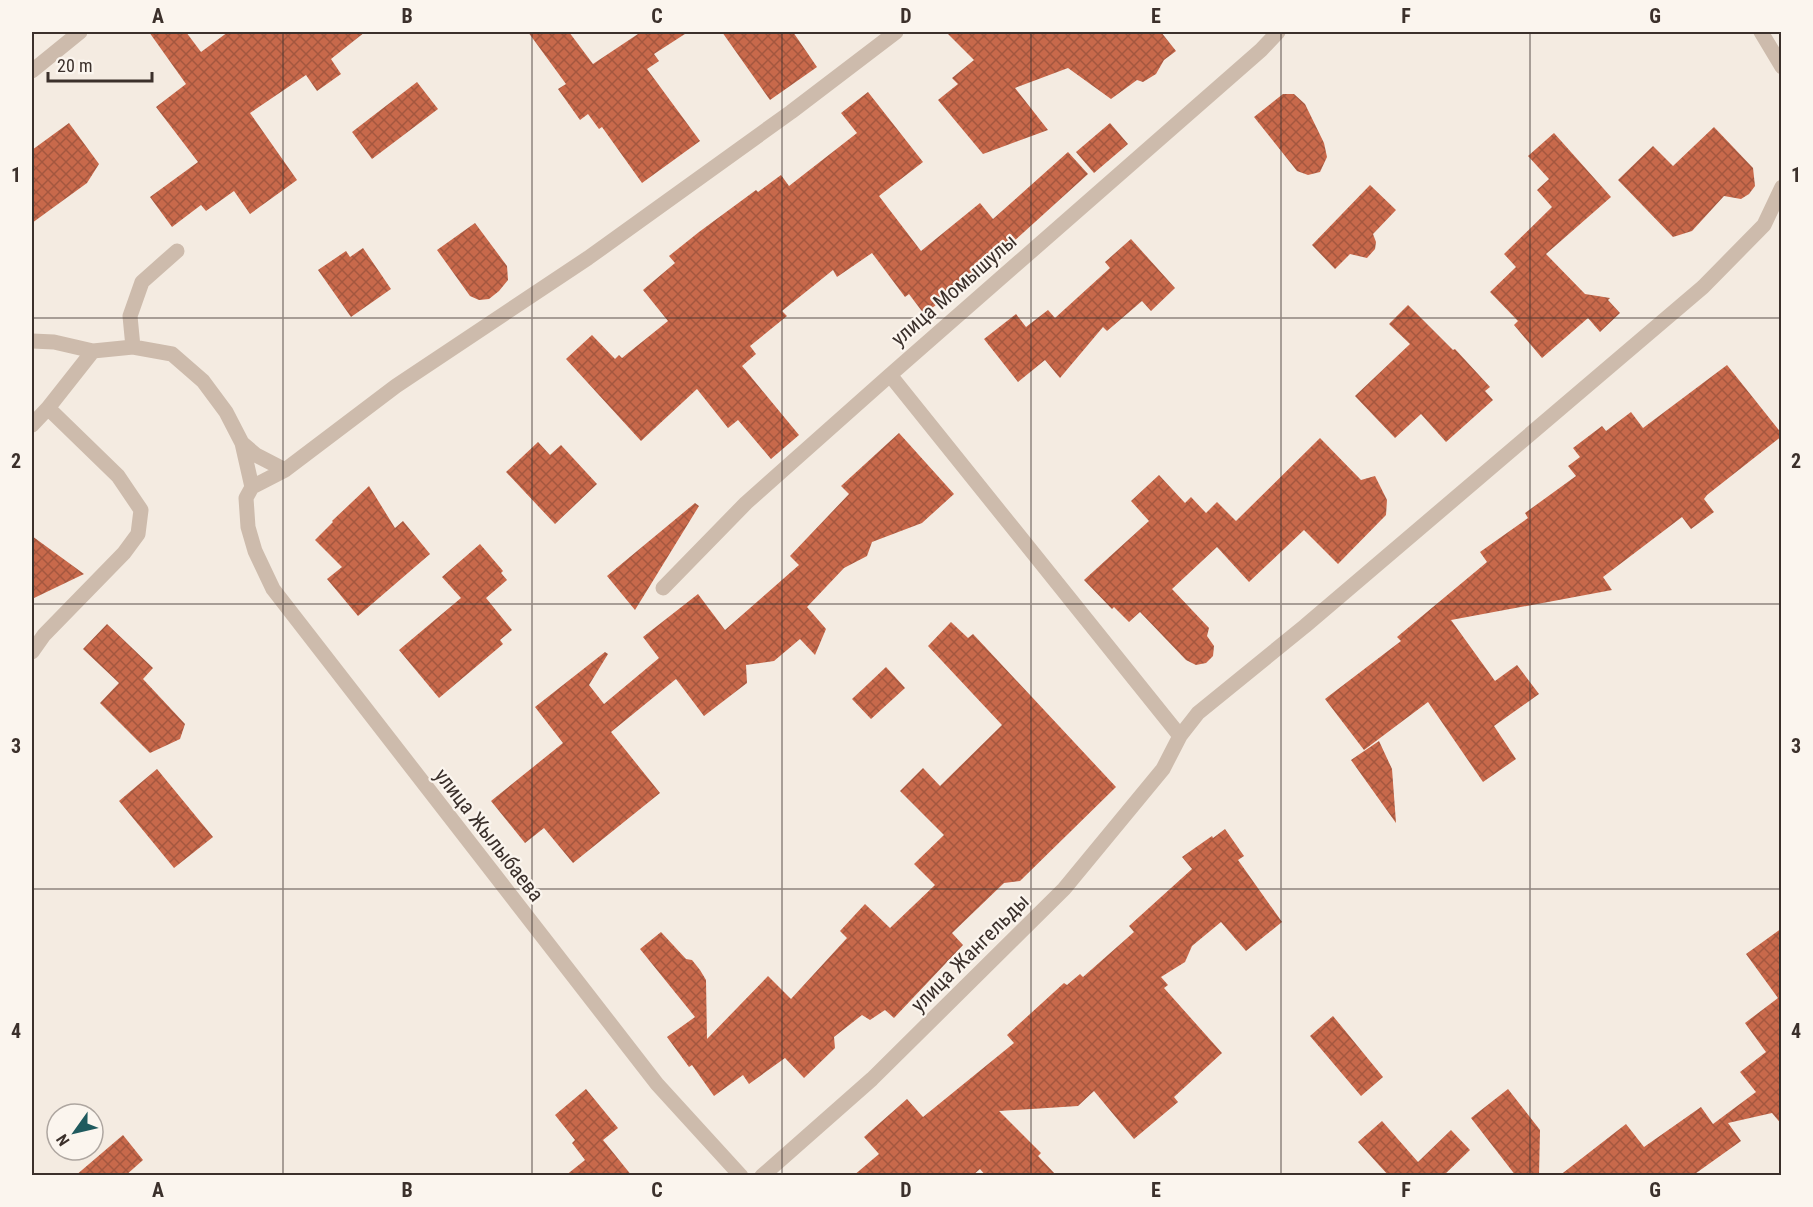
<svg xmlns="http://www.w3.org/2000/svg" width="1813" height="1207" viewBox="0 0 1813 1207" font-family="'Roboto Condensed',sans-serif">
<defs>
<pattern id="building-cross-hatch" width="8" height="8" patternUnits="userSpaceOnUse" patternTransform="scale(1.5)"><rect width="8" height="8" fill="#c8694b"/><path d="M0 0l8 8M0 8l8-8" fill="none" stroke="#a4573f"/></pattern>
</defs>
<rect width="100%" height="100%" fill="#f4ebe1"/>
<path fill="url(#building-cross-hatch)" d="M149,32H186L201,52L228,32H365L331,59L341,74L317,91L306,75L250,113L297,180L250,214L234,191L206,211L201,205L172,227L150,197L198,162L156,107L186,84Z
M528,32H569L593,64L641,32H688L654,54L659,61L647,69L700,141L642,183L602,127L599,129L588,114L580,120L558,89L566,84Z
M722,32H793L817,67L770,100Z
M946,32H1161L1176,51L1164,60L1156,74L1143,82L1137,80L1111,99L1068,68L1015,88L1048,130L983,154L938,100L958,84L952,78L974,60Z
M417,82L438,109L372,159L352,132Z
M868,92L923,162L879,196L921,251L980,203L993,219L1068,152L1088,174L1012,243L1015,246L977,277L976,275L924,314L909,294L905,297L872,253L837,277L833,270L782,311L787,316L750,346L756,354L742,366L799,435L771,459L738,420L728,428L697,389L641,441L566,359L592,335L615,359L619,355L622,358L668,321L643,290L675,263L669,256L699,232L756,190L758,192L781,175L789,186L857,133L841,113Z
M1283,94H1294L1305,104L1324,143L1327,157L1320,172L1308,175L1297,171L1254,117Z
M69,123L99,164L87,183L32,223V150Z
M1110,123L1128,144L1094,173L1076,152Z
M1714,127L1753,168L1755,186L1749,194L1741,199L1724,196L1692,231L1673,237L1618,180L1653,146L1673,166Z
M1554,133L1611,197L1546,254L1585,294L1610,298L1608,300L1620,313L1600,332L1588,318L1542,358L1514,325L1518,321L1490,292L1516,267L1504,254L1552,207L1537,190L1549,179L1528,156Z
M1370,185L1396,210L1373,234L1376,242L1375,249L1367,258L1350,254L1335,269L1312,245Z
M475,223L507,266L508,280L499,291L489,299L479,300L470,296L437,250Z
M1131,239L1175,288L1151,311L1142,301L1107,331L1103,327L1060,378L1045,360L1018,382L984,339L1016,314L1026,327L1048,310L1055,318L1110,268L1105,262Z
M363,248L391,289L351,317L318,270L346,251L350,257Z
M1408,305L1453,350L1455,349L1490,387L1485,391L1493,400L1446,442L1421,414L1395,438L1355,396L1410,344L1389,324Z
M1727,365L1782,434V436L1707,495L1704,499L1714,512L1691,529L1682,517L1603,577L1612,590L1451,620L1495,681L1517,665L1539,694L1494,726L1516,759L1483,782L1428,702L1364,750L1325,699L1401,641L1397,637L1487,562L1480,552L1528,518L1525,513L1576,476L1568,466L1580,457L1573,448L1602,426L1606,431L1631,412L1643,428Z
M899,433L954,494L922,523L872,542L867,556L844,568L807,607L826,629L815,655L800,639L774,661L746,665L747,683L704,716L676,679L611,732L660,793L573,863L544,828L525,843L491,801L563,743L535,707L605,652L608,654L589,685L604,704L659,658L643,637L698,594L725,630L799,565L790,556L849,494L841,486Z
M1320,438L1361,480L1375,476L1387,500L1386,515L1338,564L1304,530L1249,582L1217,547L1172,589L1209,628L1207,636L1214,646L1213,656L1206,663L1196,665L1186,660L1140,612L1129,622L1114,607L1112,609L1084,580L1149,521L1131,501L1159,475L1185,503L1191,497L1206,513L1217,502L1236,521Z
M538,442L550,455L561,445L597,484L555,524L506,472Z
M369,486L395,528L403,521L430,554L358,616L327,579L342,567L315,540L333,522L332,521Z
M695,503L699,506L635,610L607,576Z
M32,536L84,574L32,599Z
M480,544L503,571L501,573L507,580L486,598L512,630L500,640L503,644L439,698L399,650L461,598L442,577Z
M951,622L968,638L973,634L1116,787L1020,881L1004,883L952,933L963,945L894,1018L885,1010L870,1020L862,1015L834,1037L835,1048L804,1078L785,1058L749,1084L743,1075L714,1096L692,1065L689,1067L667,1037L695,1017L640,949L661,932L686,959L692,960L700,970L706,980L707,1039L768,976L791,999L847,938L840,931L865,904L890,928L935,885L914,864L944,835L900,791L923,768L940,786L1002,725L928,646Z
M107,624L153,668L143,679L185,724L180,739L150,753L100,703L119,683L83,649Z
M886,667L905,688L871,719L852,699Z
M1379,741L1392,769L1396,823L1351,760Z
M157,769L213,837L174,868L119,801Z
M1225,829L1244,856L1238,860L1282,922L1246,951L1221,922L1192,946L1185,962L1161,977L1168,985L1164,988L1222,1053L1174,1097L1178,1102L1134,1139L1094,1091L1078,1106L999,1111L1041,1153L1038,1156L1057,1176H986L980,1169L972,1176H853L879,1154L864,1137L907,1099L923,1117L1014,1043L1007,1035L1064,983L1067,985L1080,974L1083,977L1134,932L1129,926L1192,869L1182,857L1212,836L1213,838Z
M1782,928V1125L1772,1113L1728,1123L1741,1141L1692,1176H1559L1626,1124L1644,1147L1701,1107L1713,1124L1756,1092L1740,1072L1766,1052L1745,1023L1778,998L1746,954Z
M1333,1016L1383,1077L1361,1096L1310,1036Z
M586,1089L618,1128L603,1140L632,1176H565L585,1160L572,1143L575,1140L555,1115Z
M1508,1089L1540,1130L1539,1176H1516L1471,1118Z
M1382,1121L1418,1162L1451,1130L1470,1150L1443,1176H1389L1358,1142Z
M123,1135L143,1160L125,1176H75Z"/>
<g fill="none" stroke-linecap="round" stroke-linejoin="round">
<path stroke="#cdbbac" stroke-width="15" d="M1761,32L1782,67
M32,71L80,32
M32,341L54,342L93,351L133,347L172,354L203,381L226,412L242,443L252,487
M133,347L130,316L142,282L177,251
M890,375L1180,736
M32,425L48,408L93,351
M242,443L256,455L285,470
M663,588L746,503L890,375L1261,50L1278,32
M32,652L44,635L124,553L138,534L141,510L118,476L48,408
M741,1176L657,1084L273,589L255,551L248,527L246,498L252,487L285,470L396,386L588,258L791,112L896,32
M762,1176L872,1079L1064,889L1163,769L1180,736L1198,713L1305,626L1703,287L1764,225L1782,187"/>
</g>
<path fill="none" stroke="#3b302b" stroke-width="1.5" stroke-opacity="0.55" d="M283,32V1176M532,32V1176M782,32V1176M1031,32V1176M1281,32V1176M1530,32V1176M32,318H1782M32,604H1782M32,889H1782"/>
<g text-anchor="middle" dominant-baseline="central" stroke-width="4.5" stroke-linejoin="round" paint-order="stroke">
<g font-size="21" fill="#3b302b" stroke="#fbf5ee">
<text transform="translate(954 290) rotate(-41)">улица Момышулы</text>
<text transform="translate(489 835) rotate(52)">улица Жылыбаева</text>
<text transform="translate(970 953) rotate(-45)">улица Жангельды</text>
</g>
</g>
<rect width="1813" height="1207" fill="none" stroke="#fbf5ee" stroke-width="66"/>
<g transform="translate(75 1132) rotate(236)"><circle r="28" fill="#fbf5ee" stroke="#aea6a0" stroke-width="1.5"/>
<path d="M0-4.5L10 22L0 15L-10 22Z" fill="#1f5a5e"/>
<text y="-9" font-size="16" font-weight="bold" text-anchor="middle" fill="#3b302b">N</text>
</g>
<path d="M48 72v9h104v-9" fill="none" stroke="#3b302b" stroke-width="3"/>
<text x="57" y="72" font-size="18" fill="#3b302b" stroke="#fbf5ee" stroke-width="4.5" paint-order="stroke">20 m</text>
<rect x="33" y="33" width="1747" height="1141" fill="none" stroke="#3b302b" stroke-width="2"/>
<g font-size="20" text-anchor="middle" font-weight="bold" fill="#3b302b">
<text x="158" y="23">A</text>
<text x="407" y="23">B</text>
<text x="657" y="23">C</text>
<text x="906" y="23">D</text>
<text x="1156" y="23">E</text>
<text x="1406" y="23">F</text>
<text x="1655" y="23">G</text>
<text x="16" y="182">1</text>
<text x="1796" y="182">1</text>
<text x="16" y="468">2</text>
<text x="1796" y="468">2</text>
<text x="16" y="753">3</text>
<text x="1796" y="753">3</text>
<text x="16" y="1038">4</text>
<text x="1796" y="1038">4</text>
<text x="158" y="1197">A</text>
<text x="407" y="1197">B</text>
<text x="657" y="1197">C</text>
<text x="906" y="1197">D</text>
<text x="1156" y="1197">E</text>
<text x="1406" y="1197">F</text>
<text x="1655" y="1197">G</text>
</g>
</svg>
